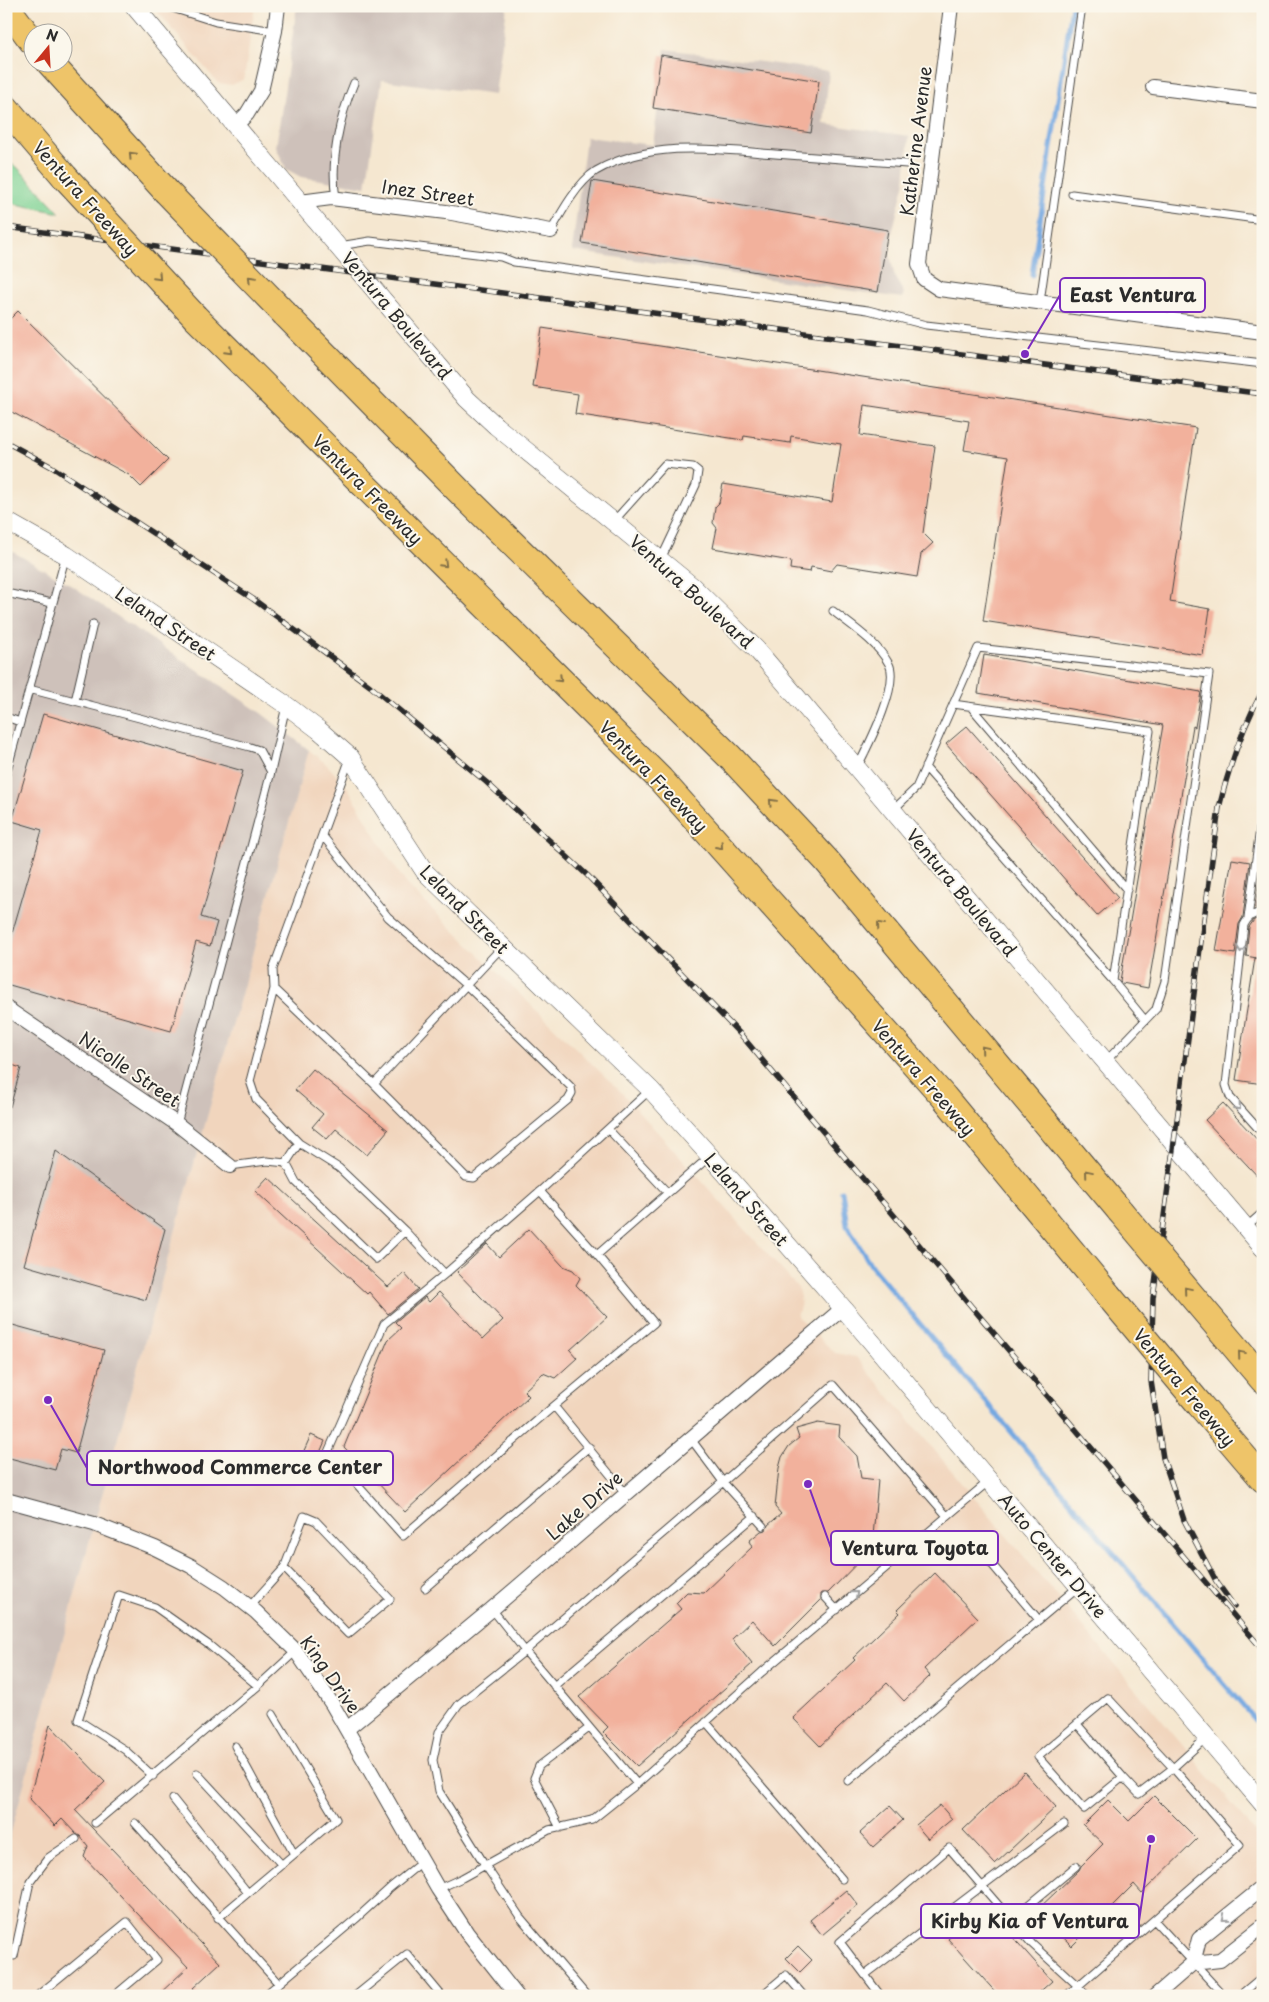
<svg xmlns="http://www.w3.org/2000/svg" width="1269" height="2002" viewBox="0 0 1269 2002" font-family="'Playpen Sans',sans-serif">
<rect width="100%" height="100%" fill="#fbf7ec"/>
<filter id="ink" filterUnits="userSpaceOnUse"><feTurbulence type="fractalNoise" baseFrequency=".02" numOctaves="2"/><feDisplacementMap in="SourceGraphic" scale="10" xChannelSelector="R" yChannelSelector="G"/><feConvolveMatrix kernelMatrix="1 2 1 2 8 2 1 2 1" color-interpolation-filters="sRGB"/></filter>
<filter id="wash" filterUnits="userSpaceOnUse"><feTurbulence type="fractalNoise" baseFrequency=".0096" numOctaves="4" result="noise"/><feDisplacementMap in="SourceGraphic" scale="20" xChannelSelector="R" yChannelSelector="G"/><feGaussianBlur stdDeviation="1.12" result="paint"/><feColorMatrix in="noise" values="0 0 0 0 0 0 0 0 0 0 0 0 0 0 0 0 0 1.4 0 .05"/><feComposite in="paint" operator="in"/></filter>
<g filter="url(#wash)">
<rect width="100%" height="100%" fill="#f5e7d0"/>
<path fill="#f1d5bd" d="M153,6H255L244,79L232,85L218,83Z
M309,750L326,764L348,788L386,854L408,886L622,1093L798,1288L801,1303L797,1316L835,1353L856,1357L1263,1841V1996H6V1851L94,1524Z"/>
<path fill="#cec1ba" d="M297,6H507L495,95L382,80L366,187L301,177L286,169L276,147Z
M665,49L829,71L824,124L909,136L905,181L892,233L890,255L895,278L904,293L902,298L572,251L586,137L653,145Z
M6,548L68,583L261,713L309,750L94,1524L6,1851Z"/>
<path fill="#80d395" stroke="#567f60" d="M6,161L18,168L60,213L6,202Z"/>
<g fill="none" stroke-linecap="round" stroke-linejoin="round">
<path stroke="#75a8e1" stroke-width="5" d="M1032,275L1072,6
M842,1191L847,1226L872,1267L1263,1730"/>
</g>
<g id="blocks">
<path fill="#f2b19c" d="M661,55L819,81L811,133L653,108Z
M592,181L888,230L878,292L582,243Z
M18,311L168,460L141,487L129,475L6,409V381L12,375L6,369V323Z
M542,328L1196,428L1170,602L1210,609L1203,655L983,621L1008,457L964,450L969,421L864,405L860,435L935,446L923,533L933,543L921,554L917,577L837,564L831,571L811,567L810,572L790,569L791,561L713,548L717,528L713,523L715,507L719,503L723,484L832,502L841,444L791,436L790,443L744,436L743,440L575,414L578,394L533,387Z
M984,655L1201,692L1195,727L1193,726L1148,988L1122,983L1120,981L1163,725L978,693Z
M43,714L243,771L201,917L217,922L210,946L196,942L171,1031L6,984V954L42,830L12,821Z
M967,726L1118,898L1097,916L946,744Z
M1232,859L1250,862L1243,917L1239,924L1235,954L1216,951Z
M1261,864L1263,865V907L1255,908Z
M1263,917V1084L1236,1080L1255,958L1262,959L1246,956L1249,927L1254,920Z
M6,1063L21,1068L10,1107L6,1106Z
M313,1069L388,1130L367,1155L336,1129L327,1139L312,1127L323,1114L295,1090Z
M1223,1103L1263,1146V1182L1205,1120Z
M56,1151L165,1229L146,1300L24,1265Z
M268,1177L388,1287L404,1273L418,1289L388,1314L369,1292L367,1294L255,1191Z
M529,1229L563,1266L573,1270L580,1278L576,1285L607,1317L570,1350L577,1358L555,1378L543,1373L524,1391L529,1396L405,1512L344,1447L388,1340L401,1328L395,1322L425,1297L429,1302L439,1292L483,1339L503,1320L457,1272L487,1244L499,1257Z
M9,1324L104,1350L76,1453L61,1449L55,1470L6,1457V1332Z
M818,1423L840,1426L839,1437L857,1456L861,1478L878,1480L872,1548L828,1593H821V1600L775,1646L752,1620L732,1639L752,1664L637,1766L603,1732L608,1727L579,1697L681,1609L676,1603L687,1592L704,1593L752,1547L749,1541L761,1531L766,1530L768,1525L781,1514L775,1507L779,1468L782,1457L789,1446L799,1438L796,1429Z
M311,1435L325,1441L316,1462L302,1455Z
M935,1573L978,1618L924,1669L930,1676L904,1701L887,1683L820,1746L793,1718L855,1660L853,1658L900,1613L897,1610Z
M50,1725L105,1782L75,1810L220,1963L193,1988L200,1996H157L188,1967L84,1857L88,1846L80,1836L76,1834L62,1819L55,1826L29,1798Z
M1024,1772L1056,1807L995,1864L963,1830Z
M1154,1796L1197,1839L1142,1893L1134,1884L1072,1946L1036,1911L1079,1870L1081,1866L1103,1844L1083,1825L1108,1800L1129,1821Z
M940,1805L952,1819L928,1839L916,1825Z
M890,1806L903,1820L873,1847L860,1833Z
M846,1890L858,1905L822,1935L810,1920Z
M985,1906L1052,1981L1035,1996H999L948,1939Z
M798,1946L812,1960L800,1972L786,1958Z"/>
</g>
</g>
<g filter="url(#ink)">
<use href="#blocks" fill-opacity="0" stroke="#494744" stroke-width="1"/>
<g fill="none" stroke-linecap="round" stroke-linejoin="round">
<defs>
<path id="service" d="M166,6L216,22L275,31
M142,15L152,6
M1072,194L1263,220
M336,199C330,161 339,118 354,83
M551,231C561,213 578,182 596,171C651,140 715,149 775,154C819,157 863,161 907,164
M339,246L370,241L501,257L514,262L868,310L926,325L1263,364
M1040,302L1082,6
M614,521L665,464L693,467L698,471L696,485L661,559
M6,593L52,603
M833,611C852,626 877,642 889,664C900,685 868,746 857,768
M29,689L250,747L259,750L271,772L177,1124
M75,701L93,624
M953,704L1150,731L1113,981
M971,707L1127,890
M6,717L20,722
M349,761L273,969L274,989L374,1084L502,947
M925,767L1113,981L1145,1020
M271,772L286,706
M6,774L66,555
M893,810L916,788L978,648L1209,674L1165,981L1156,1009L1106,1061
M322,835L388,917L467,986L571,1087L572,1093L568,1100L474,1178L466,1177L374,1084
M1263,912C1253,913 1248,917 1244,925L1226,1085L1230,1097L1263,1134
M1248,918L1263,806
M274,989L250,1081L256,1099L299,1143L286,1163
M650,1090L540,1191L597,1255L709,1157
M608,1129L668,1193
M299,1143L339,1168L405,1231
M230,1166L267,1161L286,1163L296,1182L376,1259L405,1231L445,1274L540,1191
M1246,1227L1263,1212
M597,1255L654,1323L554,1406L626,1494
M445,1274L384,1324L328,1452L403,1536L554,1406
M763,1526L723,1482L833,1385L947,1516
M973,1542L1039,1620
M425,1588L589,1447
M825,1597L837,1610
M249,1607L284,1568L304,1516L316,1521L390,1599L348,1634L284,1568
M492,1609L525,1651L459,1704L439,1732L433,1760L439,1791L485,1865L520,1917L587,1996
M554,1686L755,1516
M1108,1698L1173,1768L1139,1794L1123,1777L1084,1809L1038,1757Z
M706,1722L842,1879
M1077,1724L1123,1777
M235,1746L294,1854
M197,1773L282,1865
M153,1776L125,1750L78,1720L119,1595L155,1607L209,1645L258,1686L296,1651
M848,1781L1079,1586
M637,1784L525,1651L723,1482L691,1439
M173,1799L248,1893
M95,1823L258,1686
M135,1823L278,1983
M560,1828L534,1778L539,1766L589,1728
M438,1889L462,1878L549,1830L592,1820L637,1784L762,1672L989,1481
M218,1918L336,1819L273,1714
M1011,1920L1076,1866
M1154,1920L1224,1996
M14,1956L30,1882L48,1858L76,1839
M865,1975L1064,1824
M37,1996L127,1922L157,1960L114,1996
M264,1996L358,1917L391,1887L422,1862
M355,1996L407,1954L442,1996
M761,1996L786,1975L804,1996
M881,1996L840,1942L949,1848L1032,1944L1078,1986L1066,1996
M1087,1996L1078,1986L1240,1845L1173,1768L1207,1737
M1239,1996L1263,1976"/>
<path id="minor" d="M951,6L919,264L924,279L939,289L1263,332
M1153,87L1263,101
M235,126L247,114L261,91L275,31L278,6
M300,202L331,198L446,212L551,231
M6,1008L177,1124L230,1166
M6,1500L94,1524L155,1548L191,1566L224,1587L256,1612L296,1651L332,1704L438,1889L467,1933L517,1996
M347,1729L492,1609L843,1308
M1193,1963L1220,1960L1263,1926
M1155,1996L1193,1963L1199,1939L1263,1887"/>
<path id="tertiary" d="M134,6L467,399L496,426L692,586L757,650L1263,1248
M6,521L66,555L286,705L319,730L350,757L425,872L651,1090L710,1156L843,1308L1263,1804"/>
<path id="motorway" d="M6,6L32,41
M49,62L165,190
M6,108L65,177
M285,314L459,491L730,757L826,860L1120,1211
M195,317L660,779L944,1097L1108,1295
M1219,1328L1263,1380
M1200,1405L1263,1479"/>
</defs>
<use href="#service" stroke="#494744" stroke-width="9"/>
<use href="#minor" stroke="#494744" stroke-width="16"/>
<use href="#tertiary" stroke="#494744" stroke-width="19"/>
<use href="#motorway" stroke="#494744" stroke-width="28"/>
<use href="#service" stroke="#fff" stroke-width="7"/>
<use href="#minor" stroke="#fff" stroke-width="14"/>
<use href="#tertiary" stroke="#fff" stroke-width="18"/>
<use href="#motorway" stroke="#eec469" stroke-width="26"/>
<defs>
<path id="rail" d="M6,227L1263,394
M6,442L52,467L253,599L370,686L486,782L587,875L741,1035L1263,1650
M1234,1606L1216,1581L1184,1520L1163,1458L1151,1381L1153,1298L1219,808C1229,766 1242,728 1263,690"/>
</defs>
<use href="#rail" stroke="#2b2b2b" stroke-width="5.5"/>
<use href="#rail" stroke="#fbf7ec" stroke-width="4" stroke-dasharray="11" stroke-linecap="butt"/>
<defs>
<path id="motorway-bridge" d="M65,177L195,317
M165,190L285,314
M1120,1211L1219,1328
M1108,1295L1200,1405"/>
</defs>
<use href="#motorway-bridge" stroke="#494744" stroke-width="28" stroke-linecap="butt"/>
<use href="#motorway-bridge" stroke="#eec469" stroke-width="26"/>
</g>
<defs><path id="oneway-chevron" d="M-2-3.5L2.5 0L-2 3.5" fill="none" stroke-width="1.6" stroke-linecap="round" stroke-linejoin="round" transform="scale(1.25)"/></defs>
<g stroke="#837047">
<use href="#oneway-chevron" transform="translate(132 155) rotate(-133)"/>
<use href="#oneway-chevron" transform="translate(158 277) rotate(47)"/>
<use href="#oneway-chevron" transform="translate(251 279) rotate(-134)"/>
<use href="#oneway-chevron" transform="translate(229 351) rotate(45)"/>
<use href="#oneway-chevron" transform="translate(444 564) rotate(45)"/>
<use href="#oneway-chevron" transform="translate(559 679) rotate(45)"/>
<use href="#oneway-chevron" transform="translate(772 802) rotate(-133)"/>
<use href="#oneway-chevron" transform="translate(720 846) rotate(48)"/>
<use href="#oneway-chevron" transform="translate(880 925) rotate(-130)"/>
<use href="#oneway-chevron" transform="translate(984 1049) rotate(-130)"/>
<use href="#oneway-chevron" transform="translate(1088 1173) rotate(-130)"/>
<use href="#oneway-chevron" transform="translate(1187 1290) rotate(-130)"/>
<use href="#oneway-chevron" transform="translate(1241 1354) rotate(-130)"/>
</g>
<g stroke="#a0a0a0">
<use href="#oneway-chevron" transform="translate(1241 949) rotate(96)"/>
<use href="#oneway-chevron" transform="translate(1238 1107) rotate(48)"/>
<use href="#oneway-chevron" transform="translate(855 1594) rotate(-41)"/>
<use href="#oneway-chevron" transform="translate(1225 1918) rotate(141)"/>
</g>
</g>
<g text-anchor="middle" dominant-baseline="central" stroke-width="4" stroke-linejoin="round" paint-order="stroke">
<g font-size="18" fill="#2b2b2b" stroke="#fbf7ec">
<text transform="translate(915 141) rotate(-83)">Katherine Avenue</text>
<text transform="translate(428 192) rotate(8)">Inez Street</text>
<text transform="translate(86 198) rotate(48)">Ventura Freeway</text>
<text transform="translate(397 315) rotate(50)">Ventura Boulevard</text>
<text transform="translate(368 489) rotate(45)">Ventura Freeway</text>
<text transform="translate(692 591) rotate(42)">Ventura Boulevard</text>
<text transform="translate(166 623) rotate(34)">Leland Street</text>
<text transform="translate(654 776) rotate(46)">Ventura Freeway</text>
<text transform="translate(962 892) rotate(50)">Ventura Boulevard</text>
<text transform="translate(465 909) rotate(45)">Leland Street</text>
<text transform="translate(130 1069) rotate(34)">Nicolle Street</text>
<text transform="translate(924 1077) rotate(49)">Ventura Freeway</text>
<text transform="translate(747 1199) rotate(49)">Leland Street</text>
<text transform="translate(1185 1387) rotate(50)">Ventura Freeway</text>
<text transform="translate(584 1505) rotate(-41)">Lake Drive</text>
<text transform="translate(1053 1555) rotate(50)">Auto Center Drive</text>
<text transform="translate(331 1674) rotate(55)">King Drive</text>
</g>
</g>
<path fill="none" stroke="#7b2cbf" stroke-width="2" d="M1025 354L1060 295M48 1400L87 1468M808 1484L831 1548M1151 1839L1139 1921"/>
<g fill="#7b2cbf" stroke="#fbf7ec" stroke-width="2">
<circle cx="1025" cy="354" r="5"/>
<circle cx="48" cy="1400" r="5"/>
<circle cx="808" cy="1484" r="5"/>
<circle cx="1151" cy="1839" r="5"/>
</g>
<g fill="#fbf7ec" stroke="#7b2cbf" stroke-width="2">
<rect x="1060" y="278" width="145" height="34" rx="5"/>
<rect x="87" y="1451" width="306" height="34" rx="5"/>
<rect x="831" y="1531" width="167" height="34" rx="5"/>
<rect x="921" y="1904" width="218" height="34" rx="5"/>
</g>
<g font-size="19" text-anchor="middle" font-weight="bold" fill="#2b2b2b">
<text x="1133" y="302">East Ventura</text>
<text x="240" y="1474">Northwood Commerce Center</text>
<text x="915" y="1555">Ventura Toyota</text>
<text x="1030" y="1928">Kirby Kia of Ventura</text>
</g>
<rect width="1269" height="2002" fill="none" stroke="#fbf7ec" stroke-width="25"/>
<g transform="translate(48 48) rotate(18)"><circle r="24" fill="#fbf7ec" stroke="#a8a59f"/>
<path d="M0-4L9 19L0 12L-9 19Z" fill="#c8321e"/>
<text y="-8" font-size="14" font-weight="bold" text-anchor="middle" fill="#2b2b2b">N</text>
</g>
</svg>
